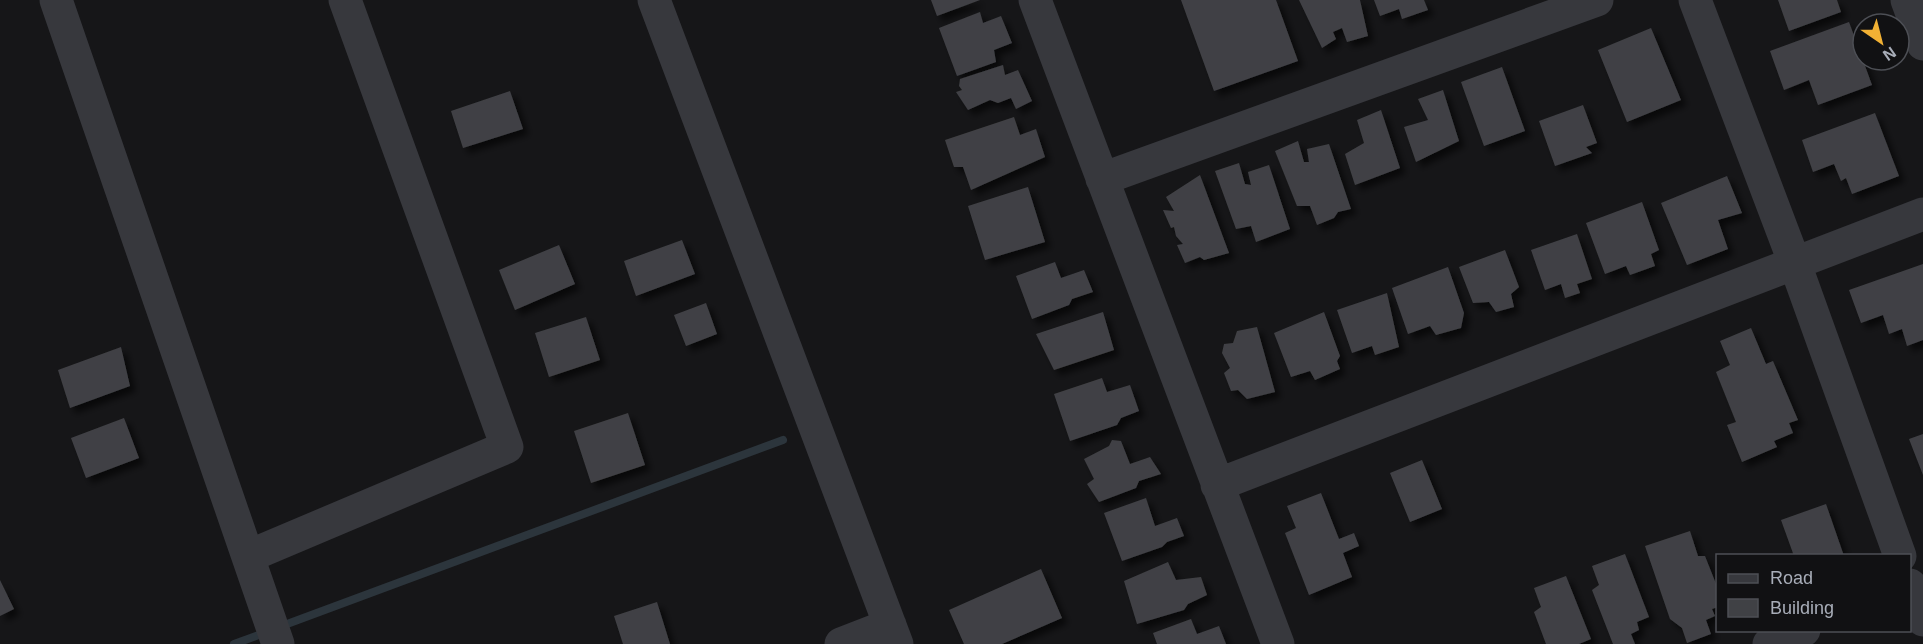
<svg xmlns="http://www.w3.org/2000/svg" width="1923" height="644" viewBox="0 0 1923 644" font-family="Helvetica,sans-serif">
<defs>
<filter id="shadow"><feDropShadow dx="5.5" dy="5.5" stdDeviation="3" flood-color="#0009"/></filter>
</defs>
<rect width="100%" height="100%" fill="#161618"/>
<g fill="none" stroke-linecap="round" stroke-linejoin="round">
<path stroke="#2c353c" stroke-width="8" d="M279,627L783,440
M234,644L267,632"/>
</g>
<path fill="#404145" filter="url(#shadow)" d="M931,0H980L937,16Z
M1181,0H1276L1298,61L1214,91Z
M1299,0H1360L1368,36L1347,42L1342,28L1333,32L1336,39L1322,48Z
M1374,0H1424L1428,10L1402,19L1399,9L1380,16Z
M1778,0H1837L1841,12L1789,31Z
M980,12L983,23L1001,16L1012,43L994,50L996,62L957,76L939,28Z
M1849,22L1872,85L1818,105L1809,80L1784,90L1770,51Z
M1651,28L1681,100L1627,122L1598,50Z
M1003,65L1005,75L1018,70L1032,101L1016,109L1011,98L998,103L990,100L968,110L956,92L962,90L959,86L960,79Z
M1502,67L1525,131L1484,146L1461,82Z
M1443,90L1459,141L1416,162L1404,127L1428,120L1418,99Z
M510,91L523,129L463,148L451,111Z
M1583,105L1597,143L1586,147L1592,153L1555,166L1539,121Z
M1381,110L1400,168L1355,185L1345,154L1364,143L1357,120Z
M1875,113L1899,176L1852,194L1846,178L1841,181L1834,164L1813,172L1802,140Z
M1014,117L1020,135L1036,129L1045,157L971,190L963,167H954L945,140Z
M1298,141L1304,162H1309L1307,149L1329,144L1351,209L1338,212L1334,218L1317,225L1310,206H1297L1275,151Z
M1239,163L1245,184L1251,185L1248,172L1269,165L1290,229L1256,242L1251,226L1236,229L1215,171Z
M1200,175L1229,253L1204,260L1200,257L1185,263L1177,245L1183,244L1176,236L1174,227L1171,228L1163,210L1174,211L1166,197Z
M1727,176L1742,213L1718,220L1728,249L1687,265L1661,203Z
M1028,187L1045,242L985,260L968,206Z
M1642,202L1659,250L1651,254L1655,266L1630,275L1626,266L1605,274L1586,223Z
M1577,234L1592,279L1577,284L1580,293L1565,298L1561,284L1545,290L1531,250Z
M682,240L695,274L636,296L624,261Z
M559,245L575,284L515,310L499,270Z
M1505,250L1519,287L1511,294L1514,307L1496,312L1489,302L1473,303L1459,267Z
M1055,262L1061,278L1084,270L1093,292L1072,299L1069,305L1032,319L1016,276Z
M1923,264V340L1907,346L1902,329L1889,334L1883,315L1861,323L1849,290Z
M1448,267L1464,313L1461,328L1436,335L1430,326L1408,334L1392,288Z
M1387,293L1399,347L1375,355L1372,346L1352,353L1337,310Z
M706,303L717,334L686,346L674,315Z
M1103,312L1114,350L1054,370L1036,334Z
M1324,312L1340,356L1337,361L1340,369L1315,380L1310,371L1291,377L1274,333Z
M586,317L600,360L549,377L535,333Z
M1257,327L1275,392L1247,399L1238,390L1231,391L1224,373L1230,368L1222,353L1224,344L1233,343L1237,331Z
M1751,328L1766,364L1773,361L1798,420L1789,423L1793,433L1774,441L1777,447L1742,462L1727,425L1736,422L1716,372L1730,365L1720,341Z
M121,347L130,386L70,408L58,370Z
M1102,378L1107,392L1130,385L1139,411L1121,418L1117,425L1070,441L1054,394Z
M628,413L645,465L591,483L574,431Z
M124,418L139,458L86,478L71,438Z
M1923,434V475L1909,439Z
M1112,440L1121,441L1130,464L1150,457L1161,474L1139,481L1136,488L1099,502L1087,484L1094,479L1084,459L1109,446Z
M1422,460L1442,509L1410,522L1390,473Z
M1321,493L1339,539L1354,533L1359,546L1343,553L1352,577L1309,595L1285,533L1296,528L1287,506Z
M1146,498L1155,526L1177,518L1184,536L1167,542L1162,547L1122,561L1104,513Z
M1826,504L1844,556H1794L1781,520Z
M1690,531L1698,556H1705L1718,589V607L1712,609L1715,616L1706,620L1711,634L1687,643L1682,628L1670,619L1645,546Z
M1625,554L1649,617L1637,622L1639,630L1631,634L1635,644H1613L1592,590L1599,585L1592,566Z
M1168,562L1176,580L1201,577L1207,595L1188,604L1184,610L1137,624L1124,581Z
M1041,569L1062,618L1002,644H964L949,610Z
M1566,576L1591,639L1579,644H1546L1534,612L1541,607L1534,588Z
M0,580L14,609L0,616Z
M657,602L670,644H623L614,616Z
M1191,619L1197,634L1219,626L1226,644H1157L1153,633Z"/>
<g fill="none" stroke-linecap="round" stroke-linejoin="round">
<path stroke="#37383d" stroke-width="33" d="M56,0L278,644
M654,0L897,644
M1035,0L1278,644
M1695,0L1795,264L1900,556
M1907,0L1923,44
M1102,179L1597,0
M1217,485L1923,214
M249,556L507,447L345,0
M1910,585L1923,620
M841,644L890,625
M1769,644L1804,630"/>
</g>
<rect x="1716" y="554" width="195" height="78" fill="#111113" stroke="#4d4f55" stroke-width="1.5"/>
<rect x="1728" y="574" width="30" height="9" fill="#37383d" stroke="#4d4f55" stroke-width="1.5"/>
<text x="1770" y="584" font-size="18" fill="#a8adb8">Road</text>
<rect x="1728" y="599" width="30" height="18" fill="#404145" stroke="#4d4f55" stroke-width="1.5"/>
<text x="1770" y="614" font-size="18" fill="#a8adb8">Building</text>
<g transform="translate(1881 42) rotate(145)"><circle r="28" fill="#111113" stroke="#4d4f55" stroke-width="1.5"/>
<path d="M0-4.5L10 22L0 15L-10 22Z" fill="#f2b134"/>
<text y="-9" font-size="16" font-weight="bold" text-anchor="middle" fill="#a8adb8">N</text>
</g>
</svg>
